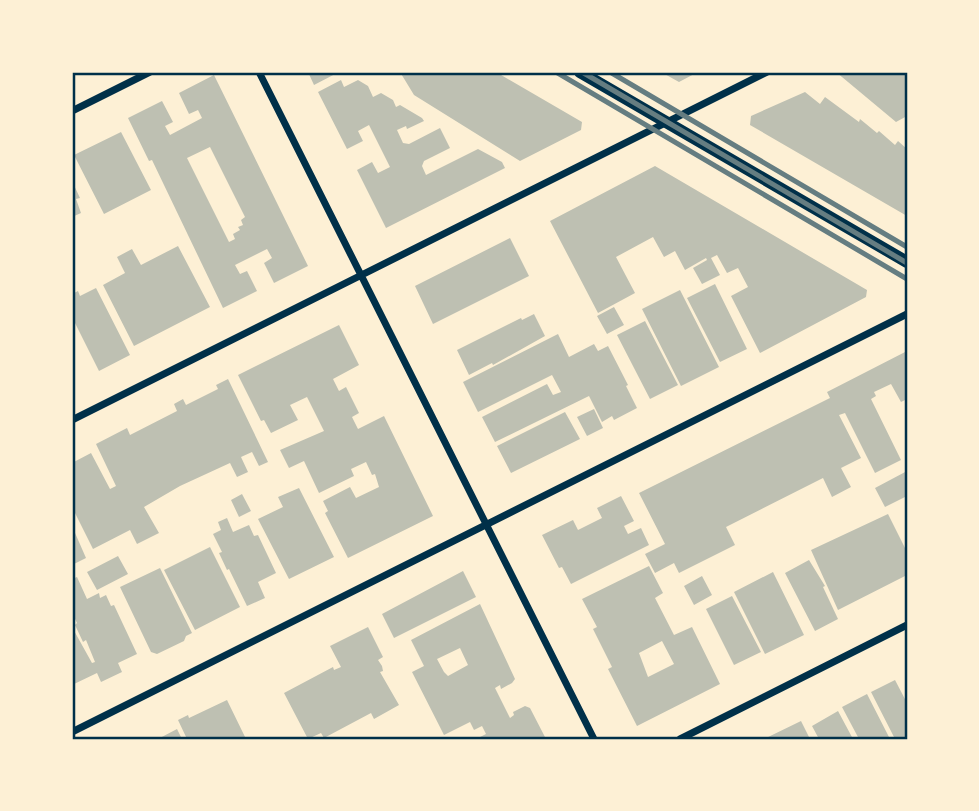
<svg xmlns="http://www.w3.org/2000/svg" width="979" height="811" viewBox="0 0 979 811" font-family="Overpass,sans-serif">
<rect width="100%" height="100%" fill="#fdf0d5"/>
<path fill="#bec0b2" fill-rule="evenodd" d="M308,72H339L314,85Z
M400,72H496L582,122L581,130L520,161L414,95Z
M661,72H698L679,82Z
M836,72H907V116L896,122Z
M214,75L308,266L274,283L264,263L272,258L267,249L235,265L240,274L247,271L257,291L223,308L152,160L149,161L128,118L162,101L173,122L165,126L170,135L202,118L198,110L189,114L179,93ZM210,147L245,217L241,220L243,225L238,227L240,230L233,234L235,239L229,242L187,158Z
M341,80L344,87L358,80L368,86L373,97L381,93L393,100L396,107L400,105L422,118L424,121L407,129L406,126L397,130L403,143L409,144L440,128L450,148L424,161L422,166L426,175L478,149L502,162L505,168L386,228L357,170L372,162L378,173L390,167L369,125L358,131L363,141L347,149L318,92Z
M805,92L820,104L825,97L859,122L860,119L877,133L879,131L895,145L898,141L907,149V216L750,125L751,116Z
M121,132L151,190L104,214L74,155Z
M655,166L867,290L866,297L760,353L731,296L748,287L738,268L727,273L717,255L711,258L720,275L702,284L693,268L707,260L706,258L685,270L675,251L664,257L653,237L616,257L635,293L598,313L550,221Z
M72,181L80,198L76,199L81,213L72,217Z
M510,238L529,276L433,324L415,286Z
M178,246L210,307L134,346L103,285L125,273L117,257L132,249L141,265Z
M715,284L747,349L720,362L687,298Z
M96,288L130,355L99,371L72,317V294L78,291L80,296Z
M680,290L719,367L681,386L642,309Z
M614,307L624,325L607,334L597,316Z
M534,314L545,336L493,365L492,363L469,375L457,350L521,318L522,320Z
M645,321L678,385L650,399L617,335Z
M339,325L359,365L333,379L339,391L346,387L359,413L352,417L358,429L384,416L433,516L348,558L325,513L328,511L323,501L350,487L356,498L379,487L375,474L372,475L366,462L351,469L354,476L319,493L304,461L289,468L280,450L324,431L307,397L290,405L298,420L271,433L264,420L261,421L238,375Z
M558,334L569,357L594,344L598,351L608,346L628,385L626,386L637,408L614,420L612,416L602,422L589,396L495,442L482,417L547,384L553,395L561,392L552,375L478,412L463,382Z
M907,351V399L901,402L891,384L874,392L876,396L871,399L901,460L875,473L845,413L839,415L861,458L841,468L851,487L832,497L823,478L726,527L735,545L679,573L674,563L655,573L645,554L665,544L639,493L830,398L827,392Z
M228,379L268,462L259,466L252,452L241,457L248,472L237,477L230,463L180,486L144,507L159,533L137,544L130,530L93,549L72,507V463L91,453L110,489L116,486L96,444L127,428L130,435L177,411L174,404L183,399L186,405L218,389L216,385Z
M594,409L603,428L587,436L577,417Z
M565,412L580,439L511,473L497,446Z
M907,471V496L885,507L875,488Z
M299,488L334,557L289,579L258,519L283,507L278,497Z
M242,494L251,511L239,517L231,500Z
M621,496L634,521L624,526L628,534L641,528L649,545L571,584L562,567L559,568L542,535L573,520L578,530L602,518L597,508Z
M888,514L907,552V575L838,610L811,550Z
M227,518L233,532L249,525L254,536L258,535L276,573L258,582L265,598L247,606L229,569L227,570L219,553L222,552L213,534L221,530L218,522Z
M72,526L86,558L72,565Z
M210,547L240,607L195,630L164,570Z
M118,556L128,574L97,590L87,572Z
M809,560L825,586L823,587L838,619L815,631L785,573Z
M649,566L663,593L655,598L674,635L692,627L720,684L637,726L608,669L612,667L593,629L597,627L582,599ZM662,641L674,664L648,677L639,653Z
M160,568L192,633L186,636L184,641L157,654L151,652L120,587Z
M463,571L476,597L394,638L382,614Z
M773,572L804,635L765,654L734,592Z
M702,576L712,595L694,605L684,586Z
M77,577L87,599L99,593L100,598L106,595L111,606L114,605L137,654L118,663L122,672L101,682L97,673L72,685V627L92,663L95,662L86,640L83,642L75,625L77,623L75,619L72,620V579Z
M732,596L761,652L734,665L706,609Z
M480,604L515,679L512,683L501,689L500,685L495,688L510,718L514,715L513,712L525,706L530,708L546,739H476L486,734L482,726L474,730L470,722L444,735L412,672L424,666L411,640ZM460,648L468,665L448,676L444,672L437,659Z
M368,627L383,657L378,660L382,666L383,671L380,672L399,705L374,719L371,713L324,738L321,733L308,739L284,693L333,667L334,670L341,667L330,646Z
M895,680L907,703V739H895L871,692Z
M867,694L890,739H859L842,707Z
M227,700L246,739H187L178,720L188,715L189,718Z
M838,711L853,739H819L812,726Z
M801,721L810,739H764Z
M177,729L182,739H158Z"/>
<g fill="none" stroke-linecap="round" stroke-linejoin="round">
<path stroke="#003049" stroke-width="7" d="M259,72L594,739
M72,111L150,72
M72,420L767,72
M72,732L907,314
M680,739L907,625"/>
<path stroke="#003049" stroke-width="12" d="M580,72L907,262"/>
<path stroke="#657d81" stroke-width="5" d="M556,72L907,279
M582,72L907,263
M610,72L907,247"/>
</g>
<rect width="979" height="811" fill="none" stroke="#fdf0d5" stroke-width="147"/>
<rect x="74" y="74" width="832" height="664" fill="none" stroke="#003049" stroke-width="2.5"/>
</svg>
